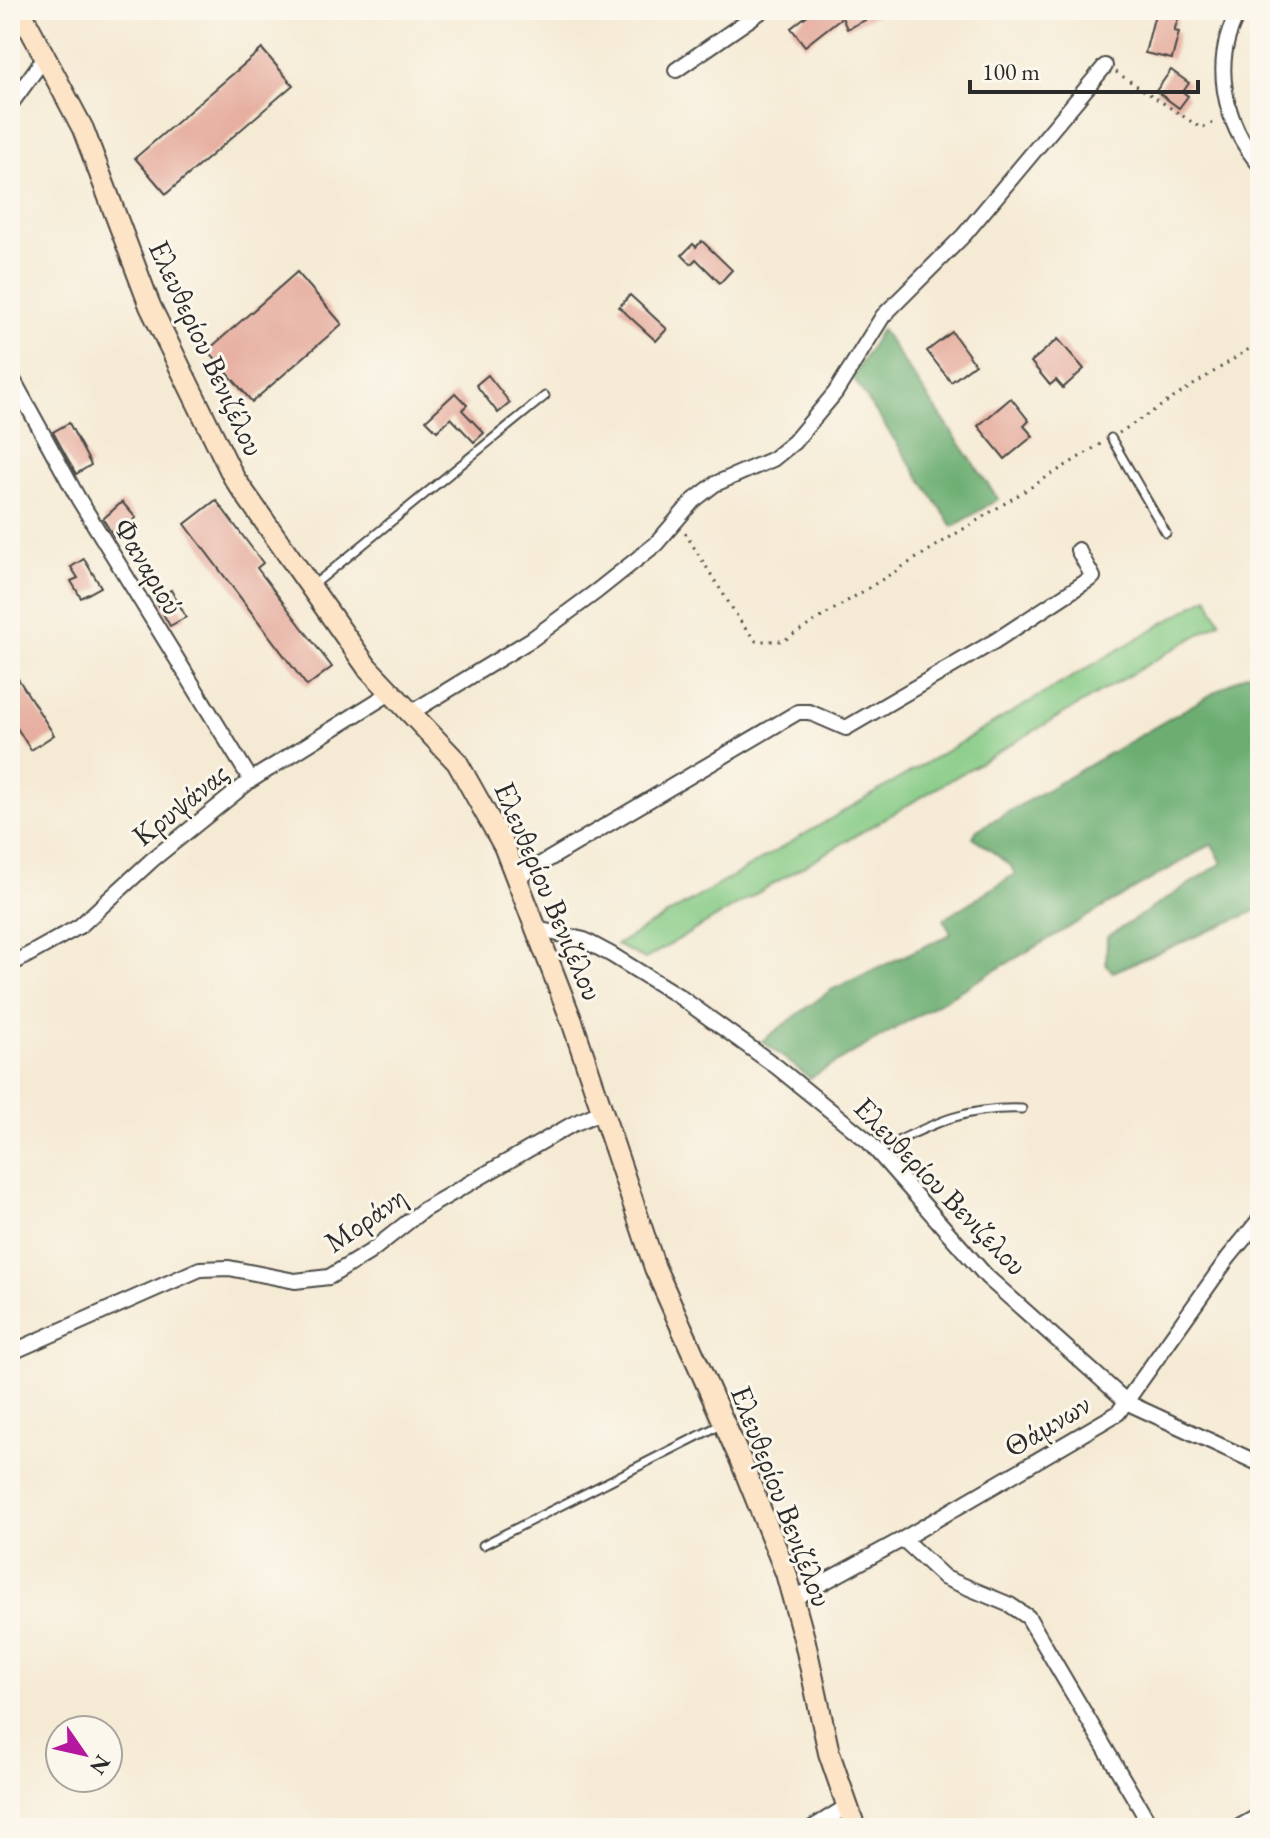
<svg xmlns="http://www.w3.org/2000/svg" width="1270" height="1838" viewBox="0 0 1270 1838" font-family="'EB Garamond',serif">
<rect width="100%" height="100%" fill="#fbf7ec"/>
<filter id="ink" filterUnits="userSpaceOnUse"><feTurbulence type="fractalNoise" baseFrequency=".0125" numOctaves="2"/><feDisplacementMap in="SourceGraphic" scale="16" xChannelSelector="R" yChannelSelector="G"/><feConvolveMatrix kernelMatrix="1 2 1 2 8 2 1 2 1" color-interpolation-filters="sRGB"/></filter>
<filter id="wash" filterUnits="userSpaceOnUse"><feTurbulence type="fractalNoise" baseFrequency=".006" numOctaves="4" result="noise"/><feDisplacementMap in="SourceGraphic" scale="32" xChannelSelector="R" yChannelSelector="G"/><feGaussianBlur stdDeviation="1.8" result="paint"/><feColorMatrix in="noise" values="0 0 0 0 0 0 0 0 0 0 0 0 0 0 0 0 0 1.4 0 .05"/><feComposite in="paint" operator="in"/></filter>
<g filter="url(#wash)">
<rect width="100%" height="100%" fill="#f5ead4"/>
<path fill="#85ca85" stroke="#587a58" stroke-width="2" d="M1208,597L1220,622L645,959L616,945Z"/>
<path fill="#6cae72" stroke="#4c6c4e" stroke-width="2" d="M881,329L998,499L953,527L853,378Z
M1248,673L1260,691V909L1113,972L1106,965L1107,937L1222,863L1212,844L810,1078L762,1041L831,990L951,934L944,919L1015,874L1011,866L973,837L977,830Z"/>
<g id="blocks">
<path fill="#e6afa0" d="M814,10H886L847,29L842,17L805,46L791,28Z
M1156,10H1181L1174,31L1179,32L1172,59L1145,53Z
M262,49L293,85L166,194L135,158Z
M1171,70L1189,83L1183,92L1188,96L1179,108L1156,91Z
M702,241L732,270L720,283L696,259L691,264L682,255L693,244L696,247Z
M297,272L342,324L252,402L208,350Z
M630,295L667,329L656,341L619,307Z
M952,332L975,364L951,382L927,351Z
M1058,339L1084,369L1063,388L1056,380L1050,385L1031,362Z
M488,375L510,403L498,413L476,385Z
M455,393L467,405L462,410L484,433L474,442L451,418L437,431L426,420Z
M1011,398L1029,421L1024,426L1033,436L1005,459L978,426Z
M69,423L91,465L76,474L53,432Z
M216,500L263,563L257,568L332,667L307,686L185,524Z
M122,502L136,518L114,537L103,519Z
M84,559L101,587L81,598L71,581L78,578L71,567Z
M171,590L186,617L170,626L155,600Z
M10,666L54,735L31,750L10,717Z"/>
</g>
</g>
<g filter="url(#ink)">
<use href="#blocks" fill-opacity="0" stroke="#494844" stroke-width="2"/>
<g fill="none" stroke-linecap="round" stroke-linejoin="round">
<defs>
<path id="lane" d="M1111,438L1166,533
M311,587L545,396
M877,1151C931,1125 961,1107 1022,1109
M483,1545L722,1424"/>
<path id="street" d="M1240,10C1210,59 1223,123 1260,165
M676,70L763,10
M10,105L45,57
M10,374L78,498L251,780
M412,712L532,639L597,591L656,544L693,501L715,484L773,459L794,442L835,393L883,316L964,235L1105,66
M517,878L798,712H809L846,728L995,641L1093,577L1078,550
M537,929L584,940L612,955L680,997L777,1067L868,1141L987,1277L1128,1403L1260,1464
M10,965L80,926L152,860L251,780L390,693
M10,1353L200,1269L229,1268L295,1281L329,1277L370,1252L423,1210L571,1125L603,1111
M903,1539L945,1578L1010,1605L1028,1617L1152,1828
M793,1599L903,1539L1118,1413L1228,1258L1260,1219
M812,1828L846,1807
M1237,1828L1260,1815"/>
<path id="secondary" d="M20,10L83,129L150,306L234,478L367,667L457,762L504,846L573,1024L655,1268L740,1459L786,1573L805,1642L829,1753L855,1828"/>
</defs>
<use href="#lane" stroke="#494844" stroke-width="11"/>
<use href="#street" stroke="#494844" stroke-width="18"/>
<use href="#secondary" stroke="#494844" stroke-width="24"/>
<path stroke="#494844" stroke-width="3" stroke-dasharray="2 6" stroke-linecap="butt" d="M1116,72L1201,128L1217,121
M1119,433L1260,342
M685,533L744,627L756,641H783L1102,443"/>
<use href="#lane" stroke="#fff" stroke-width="7"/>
<use href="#street" stroke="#fff" stroke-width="14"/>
<use href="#secondary" stroke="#fee4c6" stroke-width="20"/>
</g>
</g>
<g text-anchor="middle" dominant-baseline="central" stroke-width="6" stroke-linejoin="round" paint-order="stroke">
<g font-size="30" fill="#2b2b2b" stroke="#fbf7ec">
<text transform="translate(207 348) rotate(65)">Ελευθερίου Βενιζέλου</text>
<text transform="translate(149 566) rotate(59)">Φαναριού</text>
<text transform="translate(180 804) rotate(-39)">Κρυψάνας</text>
<text transform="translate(549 891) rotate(67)">Ελευθερίου Βενιζέλου</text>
<text transform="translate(941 1186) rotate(46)">Ελευθερίου Βενιζελου</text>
<text transform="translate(365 1219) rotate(-35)">Μοράνη</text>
<text transform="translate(1047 1425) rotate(-31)">Θάμνων</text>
<text transform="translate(782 1496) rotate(69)">Ελευθερίου Βενιζέλου</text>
</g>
</g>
<rect width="1270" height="1838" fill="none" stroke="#fbf7ec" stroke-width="40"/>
<g transform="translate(84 1754) rotate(124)"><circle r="38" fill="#fbf7ec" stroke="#a8a59f" stroke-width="2"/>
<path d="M0-6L14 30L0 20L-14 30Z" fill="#b5179e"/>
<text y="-12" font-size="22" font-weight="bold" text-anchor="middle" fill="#2b2b2b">N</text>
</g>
<path d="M970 80v12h228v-12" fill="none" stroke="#2b2b2b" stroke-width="4"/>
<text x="982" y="80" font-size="24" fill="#2b2b2b" stroke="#fbf7ec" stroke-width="6" paint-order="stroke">100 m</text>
</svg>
